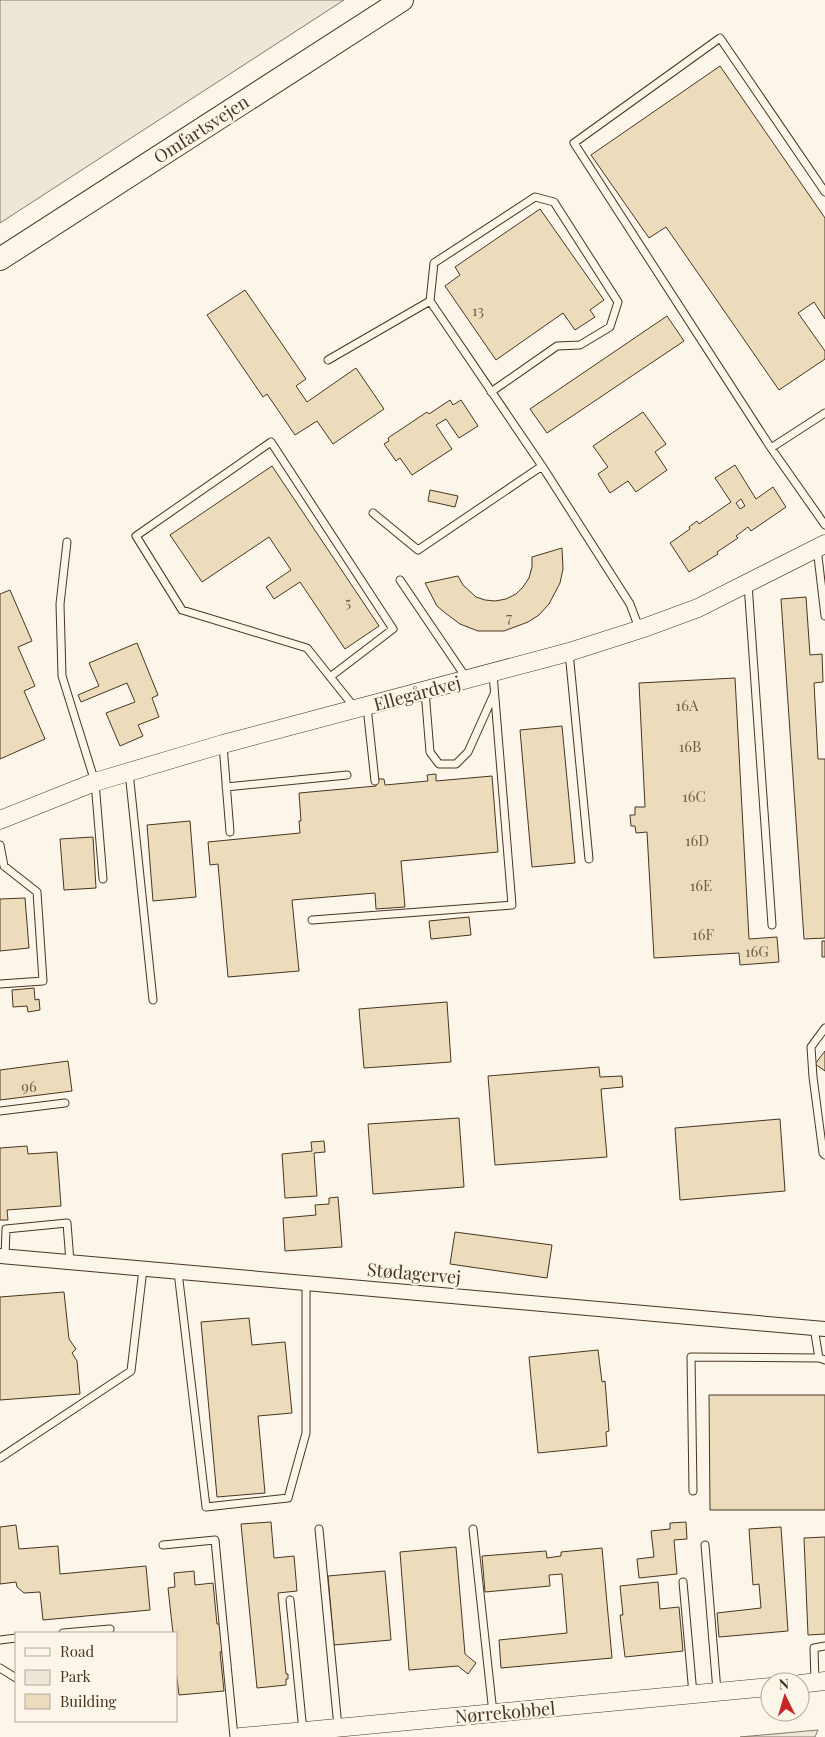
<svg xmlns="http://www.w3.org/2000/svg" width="825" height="1737" viewBox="0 0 825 1737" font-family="'Playfair Display',serif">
<rect width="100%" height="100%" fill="#fbf6e9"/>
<path fill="#ede6d9" stroke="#887966" d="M0,0H344L0,223Z
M818,1730L815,1737H740Z"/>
<path fill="#ecdcbc" stroke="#4a3520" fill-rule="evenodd" d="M720,66L825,218V319L814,302L798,313L825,351V359L779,390L666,227L649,238L591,155Z
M540,209L604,300L590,310L595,317L575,330L563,313L496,360L445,286L460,275L455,267Z
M245,290L306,379L296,386L307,402L356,368L384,409L333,444L317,421L295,435L267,394L263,397L207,315Z
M667,316L684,341L547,433L530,409Z
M450,400L453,405L461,400L478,426L459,438L446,419L436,425L452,449L412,475L400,458L396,461L384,444L389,441L388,438L427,412L429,414Z
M643,412L666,444L655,452L667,470L636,492L628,481L610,493L598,474L608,467L593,446Z
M735,465L756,499L773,487L786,507L751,531L748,527L736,536L738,538L717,552L718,554L689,572L670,543L690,529L689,527L697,521L699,524L731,502L715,478ZM741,499L745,506L740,509L736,503Z
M272,466L379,626L345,649L300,582L274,599L266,587L291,570L269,537L202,582L170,535Z
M430,490L458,496L455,507L428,501Z
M562,548L563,569L560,583L549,604L539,615L528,622L504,631H478L460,624L444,612L437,606L425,583L458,576L463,585L476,597L485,600L495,601L506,599L516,594L523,587L529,578L532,567V557Z
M10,590L32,641L18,647L35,686L24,691L45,739L0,759V594Z
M806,597L810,655L822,654L823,682L814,683L818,759H825V938L804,939L781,599Z
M137,643L158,695L152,698L159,717L138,725L143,736L120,746L106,713L135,702L127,683L81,702L78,695L99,686L89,663Z
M735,678L749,939L777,937L779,962L740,965L739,953L654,958L647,832L636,833L635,826H631L630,815H635V807H645L639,683Z
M562,726L575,863L532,867L520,730Z
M436,774V781L492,776L498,852L401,861L405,907L376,909L375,893L292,900L299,971L228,977L218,864L210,865L208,842L300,833L299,821H301L299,793L376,786V779H384L385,785L428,781L427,775Z
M190,821L196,897L153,901L147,825Z
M93,837L96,888L64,890L60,839Z
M25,898L29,948L0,951V899Z
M469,917L471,935L431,939L429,921Z
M822,941H825V957H822Z
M34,988L35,1000L39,999L40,1010L28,1012L27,1006L13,1007L12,990Z
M447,1002L451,1062L364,1068L359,1009Z
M825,1051V1071L815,1064Z
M68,1061L72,1091L0,1100V1070Z
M599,1067L600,1077L622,1076L623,1087L601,1089L607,1157L495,1165L488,1076Z
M459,1118L464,1187L373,1194L368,1124Z
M780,1119L785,1191L680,1200L675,1128Z
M324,1141L325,1152L314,1153L317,1196L285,1198L282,1154L312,1151L311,1142Z
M27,1146L28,1154L57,1152L61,1206L7,1210L8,1220H0V1148Z
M338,1197L342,1247L285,1251L283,1218L316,1215L315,1205L329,1204V1198Z
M455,1232L552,1245L547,1278L450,1264Z
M64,1292L69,1339L76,1349L72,1353L77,1361L80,1394L0,1400V1297Z
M249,1318L252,1345L285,1342L292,1413L258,1416L265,1493L217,1497L201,1322Z
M598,1350L602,1382L605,1381L609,1431L606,1432L607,1446L538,1453L529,1357Z
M709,1395H825V1510H710Z
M271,1522L274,1558L294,1556L297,1591L278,1593L286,1674H288V1679H286V1685L257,1688L241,1524Z
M686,1522L687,1539L674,1540L677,1574L639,1578L637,1559L654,1557L651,1531L670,1529V1523Z
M16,1525L19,1549L58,1546L60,1574L146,1566L150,1610L43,1620L40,1592L24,1593L17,1587L16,1582L0,1584V1527Z
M781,1527L788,1631L719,1637L717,1613L761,1608L759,1584L753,1585L749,1529Z
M825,1537V1634L808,1635L804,1538Z
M456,1547L465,1654L476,1663L468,1674L458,1666L409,1670L400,1552Z
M602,1548L612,1658L501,1668L499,1640L567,1633L562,1574L549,1575L550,1586L485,1592L482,1556L546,1551L547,1558L561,1556V1552Z
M194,1571L195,1585L213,1583L217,1624H220L223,1652H220L224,1691L179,1695L176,1671V1633H173L168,1588L175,1587L174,1573Z
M385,1571L391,1640L334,1645L328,1576Z
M658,1582L660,1609L679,1607L683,1651L625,1657L620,1615H623L620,1586Z"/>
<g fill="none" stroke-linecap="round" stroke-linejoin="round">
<defs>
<path id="service" d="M825,192L720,38L574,143L771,448L825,525
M328,360L430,301
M491,392L557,346L580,345L610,327L618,302L554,202L535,197L434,263L430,301L542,466L630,604L636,620L641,629
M771,448L825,413
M373,513L418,550L542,466
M67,542L60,604L62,676L95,782L103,879
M817,548L825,616
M400,580L467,679
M748,584L772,925
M569,652L589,859
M330,677L393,629L271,442L136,536L182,610L307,648L355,708
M425,691L430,752L439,764H456L468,752L494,694
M367,707L375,781
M223,745L230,832
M129,772L153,1000
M226,787L347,775
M0,845L4,866L37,892L43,981L0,984
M312,920L512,905L493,674
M825,1028L811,1047L813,1077L823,1153L825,1155
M0,1111L65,1103
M5,1257L6,1229L67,1223L70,1262
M178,1272L206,1507L288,1498L306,1433V1283
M814,1328L819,1358L825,1360
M0,1458L131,1371L143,1269
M693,1491L691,1357L819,1358
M319,1529L338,1727
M473,1529L493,1713
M163,1545L215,1540L234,1737
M705,1545L717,1691
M683,1582L693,1694
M290,1600L303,1731
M63,1633L110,1629
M0,1640L16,1638
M0,1668L16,1678
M815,1682L814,1648L825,1646"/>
<path id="minor" d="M0,1256L825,1329"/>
<path id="tertiary" d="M0,820L95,782L223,744L569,652L641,629L698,608L825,544
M800,1684L825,1681
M240,1737L770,1687"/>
<path id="trunk" d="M0,259L402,0"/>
</defs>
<use href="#service" stroke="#4a3520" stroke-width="9"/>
<use href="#minor" stroke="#4a3520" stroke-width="16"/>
<use href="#tertiary" stroke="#4a3520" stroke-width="19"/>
<use href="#trunk" stroke="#4a3520" stroke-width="24"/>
<use href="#service" stroke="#fbf6e9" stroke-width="7"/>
<use href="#minor" stroke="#fbf6e9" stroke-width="14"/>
<use href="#tertiary" stroke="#fbf6e9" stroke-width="18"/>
<use href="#trunk" stroke="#fbf6e9" stroke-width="22"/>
</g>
<g text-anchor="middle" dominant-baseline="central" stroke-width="4" stroke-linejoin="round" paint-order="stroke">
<g font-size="15" fill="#725f47">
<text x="478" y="310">13</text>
<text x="348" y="602">5</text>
<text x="509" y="617">7</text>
<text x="687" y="705">16A</text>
<text x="690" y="746">16B</text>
<text x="694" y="796">16C</text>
<text x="697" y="840">16D</text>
<text x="701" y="885">16E</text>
<text x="703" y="934">16F</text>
<text x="757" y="951">16G</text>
<text x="29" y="1086">96</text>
</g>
<g font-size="18" fill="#4a3520" stroke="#fbf6e9">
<text transform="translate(201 129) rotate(-33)">Omfartsvejen</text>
<text transform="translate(417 693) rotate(-15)">Ellegårdvej</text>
<text transform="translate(414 1273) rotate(5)">Stødagervej</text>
<text transform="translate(505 1712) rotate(-5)">Nørrekobbel</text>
</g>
</g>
<rect x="15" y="1632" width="162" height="90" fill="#fbf6e9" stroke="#b4a999"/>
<rect x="25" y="1648" width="25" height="8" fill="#fbf6e9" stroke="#b4a999"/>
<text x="60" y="1657" font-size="15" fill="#4a3520">Road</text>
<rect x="25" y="1670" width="25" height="15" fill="#ede6d9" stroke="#b4a999"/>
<text x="60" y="1682" font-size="15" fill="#4a3520">Park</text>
<rect x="25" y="1694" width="25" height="15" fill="#ecdcbc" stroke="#b4a999"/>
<text x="60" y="1707" font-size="15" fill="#4a3520">Building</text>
<g transform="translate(785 1697) rotate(355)"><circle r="24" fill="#fbf6e9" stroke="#b4a999"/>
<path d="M0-4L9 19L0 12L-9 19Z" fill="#c62828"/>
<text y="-8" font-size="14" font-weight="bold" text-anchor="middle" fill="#4a3520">N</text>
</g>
</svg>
